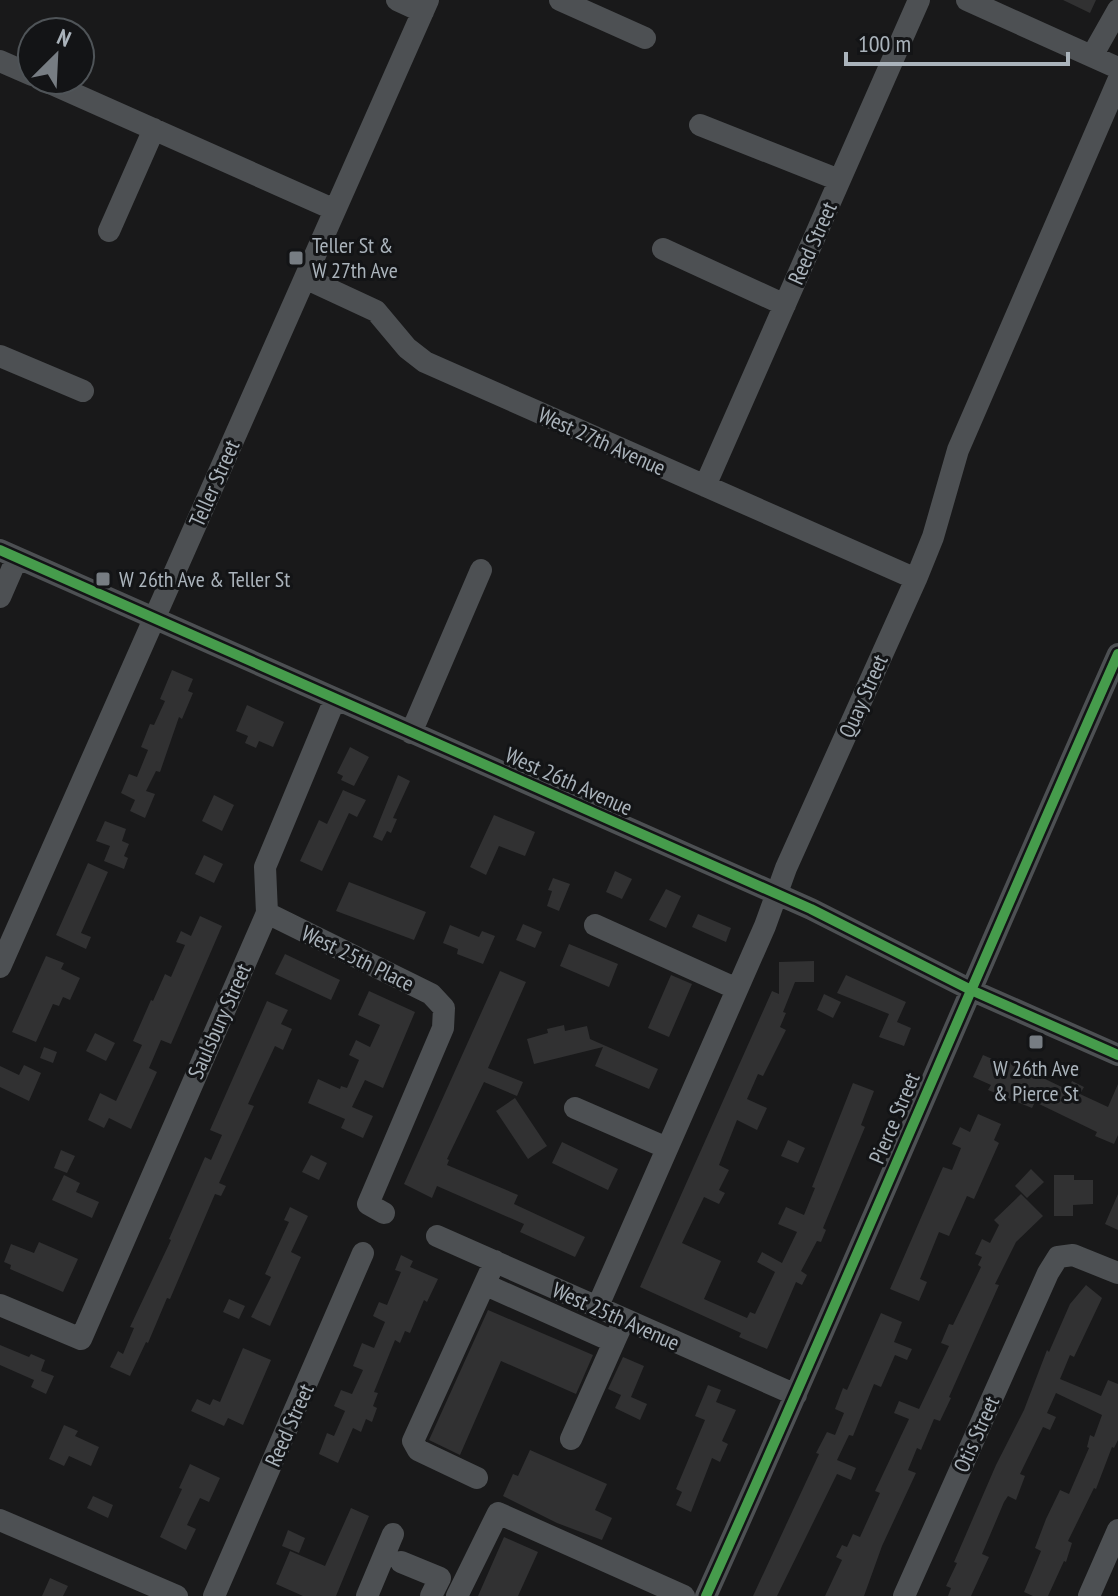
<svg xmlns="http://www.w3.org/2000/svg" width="1118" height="1596" viewBox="0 0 1118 1596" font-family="'PT Sans Narrow',sans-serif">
<rect width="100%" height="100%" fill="#19191a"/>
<path fill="#313132" d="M1063,0H1096L1090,13Z
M172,670L193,679L188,691L193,693L182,719L179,717L160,772L156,771L146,791L155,794L145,818L130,811L135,800L121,793L129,774L137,777L148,750L141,747L150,724L154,725L165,701L160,699Z
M247,705L284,722L273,747L259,741L256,748L245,743L248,736L236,731Z
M350,747L369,757L354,786L341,780L343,776L337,773Z
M398,775L410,781L393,818L397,819L391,833L387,831L382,841L373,837Z
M343,790L366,800L357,817L349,813L322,871L300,861L319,820L327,824Z
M214,795L234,805L222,831L202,821Z
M494,815L535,832L525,856L499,846L486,875L470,867Z
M105,821L126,829L122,841L129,844L124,856L128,858L124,869L104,861L110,846L96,841Z
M204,855L223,864L214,883L195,874Z
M88,863L108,872L81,933L91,937L86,949L56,935Z
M615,871L632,879L622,899L606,892Z
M553,878L570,884L559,911L547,906L552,891L548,890Z
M349,882L426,912L414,940L336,911Z
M666,889L681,896L666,928L649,920Z
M698,914L731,928L726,942L692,927Z
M200,916L222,926L171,1044L161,1040L149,1068L157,1072L131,1129L109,1118L104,1128L88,1120L100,1093L116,1101L142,1045L133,1041L151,1000L153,1001L165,974L171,977L185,945L176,942L181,931L191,936Z
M523,924L542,932L535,948L516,940Z
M450,925L479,937L482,931L495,936L483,964L457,954L458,949L443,943Z
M569,944L618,964L609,987L560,966Z
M285,954L340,980L331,1000L275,974Z
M46,956L64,963L61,969L80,978L70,1000L63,997L59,1006L53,1004L36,1042L12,1032Z
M814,961V982H795L783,1012L786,1013L780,1027L786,1030L763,1076L758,1074L747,1099L767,1108L757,1130L737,1120L719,1165L729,1170L719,1190L725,1193L719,1204L704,1197L682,1243L721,1261L704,1299L747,1318L750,1312L755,1314L775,1272L757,1262L762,1252L782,1263L797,1232L778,1224L786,1207L804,1215L815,1188L812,1187L853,1083L874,1091L861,1125L865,1127L823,1228L826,1230L821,1242L817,1241L801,1271L807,1275L802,1285L796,1282L767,1349L739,1337L741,1333L640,1287L772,991L779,994V962Z
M500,971L526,982L488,1068L523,1082L517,1096L484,1082L447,1159L449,1160L447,1165L518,1195L514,1204L585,1237L575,1257L520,1232L524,1224L437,1186L432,1198L404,1184Z
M671,975L692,984L669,1037L648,1028Z
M846,975L906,1002L897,1022L911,1028L904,1046L879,1037L889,1014L837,993Z
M369,991L415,1012L383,1088L365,1080L352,1107L373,1116L363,1138L341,1128L345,1119L308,1103L318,1079L340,1089L341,1086L347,1088L359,1060L349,1055L356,1040L370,1047L380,1025L358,1015Z
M824,994L841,1002L833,1018L817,1010Z
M267,1001L288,1010L281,1024L292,1029L283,1050L275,1046L248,1104L254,1106L219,1183L226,1186L221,1196L215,1194L170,1299L167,1298L148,1343L146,1342L130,1376L110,1367L118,1351L123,1354L134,1328L130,1327L171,1240L169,1239L205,1157L211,1160L222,1135L210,1130Z
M564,1025L565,1031L587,1026L590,1039L658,1069L649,1089L595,1066L603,1047L534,1064L527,1039L548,1033L547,1029Z
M95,1033L115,1043L106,1061L86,1051Z
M44,1047L57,1052L53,1063L40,1058Z
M983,1055L1004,1064L1006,1059L1027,1069L1032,1060L1048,1068L1043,1078L1068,1090L1072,1081L1084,1087L1080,1094L1108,1107L1118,1084V1135L1114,1144L1095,1136L1097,1132L1035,1102L1032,1108L988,1090L991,1085L973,1077Z
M24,1065L41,1073L29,1101L0,1087V1066L19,1075Z
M515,1098L547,1146L528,1159L496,1111Z
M978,1114L1001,1124L994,1140L999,1143L974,1199L967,1196L949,1236L939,1232L920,1279L927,1282L919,1301L890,1289L943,1167L952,1170L961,1148L952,1144L960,1127L970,1132Z
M788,1140L805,1148L798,1163L781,1156Z
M562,1142L618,1169L608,1190L552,1163Z
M61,1150L75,1156L67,1173L54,1168Z
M311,1155L327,1163L319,1180L302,1172Z
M1031,1169L1044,1182L1027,1198L1015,1186Z
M64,1175L80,1183L76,1192L99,1202L92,1218L52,1200Z
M1054,1175H1074V1180H1093V1204L1073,1205V1216H1054Z
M1021,1194L1043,1216L1016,1242L995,1284L999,1285L949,1397L951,1398L940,1421L934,1419L921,1450L917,1448L908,1470L916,1473L882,1546L864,1596H825L842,1560L836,1557L842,1545L847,1547L853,1534L860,1537L880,1493L875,1491L909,1419L894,1413L899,1401L919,1409L949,1346L941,1343L949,1324L953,1325L981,1267L978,1265L982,1257L975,1254L982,1239L990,1243L999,1225L994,1220Z
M1118,1194V1230L1105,1224Z
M290,1207L308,1216L291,1252L301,1257L270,1326L251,1317L271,1277L265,1274L289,1222L284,1220Z
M39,1242L78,1259L63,1292L10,1269L11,1265L4,1262L11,1244L34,1253Z
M401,1255L413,1261L410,1267L438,1279L427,1302L424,1300L410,1333L405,1331L400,1343L395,1340L374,1392L378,1393L373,1406L377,1408L372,1422L366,1419L361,1432L353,1428L338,1463L319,1454L327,1433L334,1436L345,1411L334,1406L341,1390L352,1394L363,1370L353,1366L362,1343L374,1348L385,1322L373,1316L379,1302L387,1305L401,1272L395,1270Z
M1086,1285L1102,1298L1074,1357L1070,1355L1060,1379L1101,1396L1108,1380L1118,1384V1440L1114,1448L1112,1447L1096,1489L1094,1488L1068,1541L1072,1543L1066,1562L1064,1561L1048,1596H1033L1024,1592L1041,1551L1035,1548L1046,1519L1060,1490L1069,1494L1089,1448L1087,1447L1090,1435L1094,1437L1102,1415L1056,1393L1047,1413L1056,1417L1050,1430L1043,1427L1020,1474L1025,1476L1016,1500L1008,1496L1004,1502L982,1554L989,1557L971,1596H948L951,1588L946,1586L957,1563L954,1562L996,1465L1024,1410L1047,1350L1049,1352L1070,1304Z
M229,1299L245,1306L239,1319L223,1312Z
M488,1310L593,1355L576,1394L501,1361L460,1455L429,1440Z
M881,1313L902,1322L894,1342L912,1349L907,1360L895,1355L881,1387L874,1384L853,1436L849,1435L837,1460L856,1468L851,1480L837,1474L777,1596H753L819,1454L816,1453L827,1432L835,1435L844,1413L835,1409L843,1388L847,1390Z
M0,1345L29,1357L31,1354L45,1360L41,1371L54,1376L46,1394L31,1387L34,1380L0,1365Z
M243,1348L271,1360L243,1425L228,1418L224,1426L191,1411L197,1399L210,1405L213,1399L220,1402Z
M623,1357L644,1366L631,1397L647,1404L640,1420L615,1408L621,1395L608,1389Z
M708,1385L721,1390L716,1402L736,1410L722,1441L728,1444L720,1462L712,1458L691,1512L676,1505L682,1492L676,1489L705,1420L695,1416Z
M64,1425L78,1431L75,1436L99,1447L91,1466L69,1456L64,1466L49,1459Z
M530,1450L607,1484L595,1510L612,1518L602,1540L557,1523L503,1496L513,1474L518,1476Z
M190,1464L220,1478L209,1502L200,1498L187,1525L196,1529L186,1550L160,1537L182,1489L179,1488Z
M93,1496L113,1505L108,1518L87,1508Z
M351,1508L369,1516L336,1596H303L276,1584L290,1551L325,1566Z
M288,1530L305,1538L299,1553L282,1546Z
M504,1537L538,1552L518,1596H478Z
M50,1578L68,1586L63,1596H42Z"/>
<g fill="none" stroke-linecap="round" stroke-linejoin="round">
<path stroke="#4d5053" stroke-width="22" d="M397,0L423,12
M560,0L645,38
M967,0L1118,68
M1092,56L1118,10
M0,61L32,75
M43,80L335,210
M700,125L839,180
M109,231L154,129
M663,249L785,305
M305,278L376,311L407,348L425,362L916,579
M0,356L83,391
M705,486L919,0
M0,550L811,909L971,990L1118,1055
M0,597L17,558
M411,733L481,570
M267,913L431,994L444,1008L443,1028L368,1204L384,1213
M595,925L737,989
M0,967L428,0
M575,1108L667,1148
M437,1236L796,1395
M486,1285L614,1342L624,1320
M0,1305L81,1339L267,913L265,867L335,699
M597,1308L765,926L786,868L916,579L933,537L958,450L1118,81
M571,1439L614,1342
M477,1478L418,1450L413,1441L495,1261
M0,1520L177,1596
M401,1562L440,1578L431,1596
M214,1596L363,1253
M367,1596L393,1534
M457,1596L498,1513L684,1596
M706,1596C847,1284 979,967 1118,654
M904,1596L1048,1273L1058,1257L1073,1255L1118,1273
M1089,1596L1118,1530"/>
<defs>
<path id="cycleway" d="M0,550L811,909L971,990L1118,1055
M706,1596C847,1284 979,967 1118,654"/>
</defs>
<use href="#cycleway" stroke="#131416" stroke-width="15"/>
<use href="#cycleway" stroke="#469c4c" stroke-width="10"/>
</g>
<g fill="#777d83" stroke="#131416" stroke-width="3">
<rect x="288" y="250" width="16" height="16" rx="4"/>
<rect x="95" y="571" width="16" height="16" rx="4"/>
<rect x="1028" y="1034" width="16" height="16" rx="4"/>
</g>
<g text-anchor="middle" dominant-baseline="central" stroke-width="6" stroke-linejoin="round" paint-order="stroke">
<g font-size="22" fill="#aab3bb" stroke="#131416">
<text transform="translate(812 243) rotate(-66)">Reed Street</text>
<text transform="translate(602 441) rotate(24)">West 27th Avenue</text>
<text transform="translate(214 483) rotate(-66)">Teller Street</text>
<text transform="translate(863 696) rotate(-66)">Quay Street</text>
<text transform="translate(569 781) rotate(24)">West 26th Avenue</text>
<text transform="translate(358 958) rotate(26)">West 25th Place</text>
<text transform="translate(219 1021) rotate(-66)">Saulsbury Street</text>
<text transform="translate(894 1118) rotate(-67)">Pierce Street</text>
<text transform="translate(616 1316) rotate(24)">West 25th Avenue</text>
<text transform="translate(289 1425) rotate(-66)">Reed Street</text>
<text transform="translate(976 1434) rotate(-66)">Otis Street</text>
</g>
<g font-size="22" fill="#aab3bb" stroke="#131416" text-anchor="start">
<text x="312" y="245">Teller St &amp;<tspan x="312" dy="25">W 27th Ave</tspan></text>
<text x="119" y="579">W 26th Ave &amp; Teller St</text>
<text x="1036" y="1068" text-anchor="middle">W 26th Ave<tspan x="1036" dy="25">&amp; Pierce St</tspan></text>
</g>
</g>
<g transform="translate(56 56) rotate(24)"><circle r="38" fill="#131416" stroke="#4f5458" stroke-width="2"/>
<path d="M0-6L14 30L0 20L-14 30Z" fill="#777d83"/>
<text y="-12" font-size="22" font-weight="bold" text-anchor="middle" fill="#aab3bb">N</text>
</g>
<path d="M846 52v12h222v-12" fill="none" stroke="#aab3bb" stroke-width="4"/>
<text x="858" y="52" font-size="24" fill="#aab3bb" stroke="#131416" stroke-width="6" paint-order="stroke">100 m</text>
</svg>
